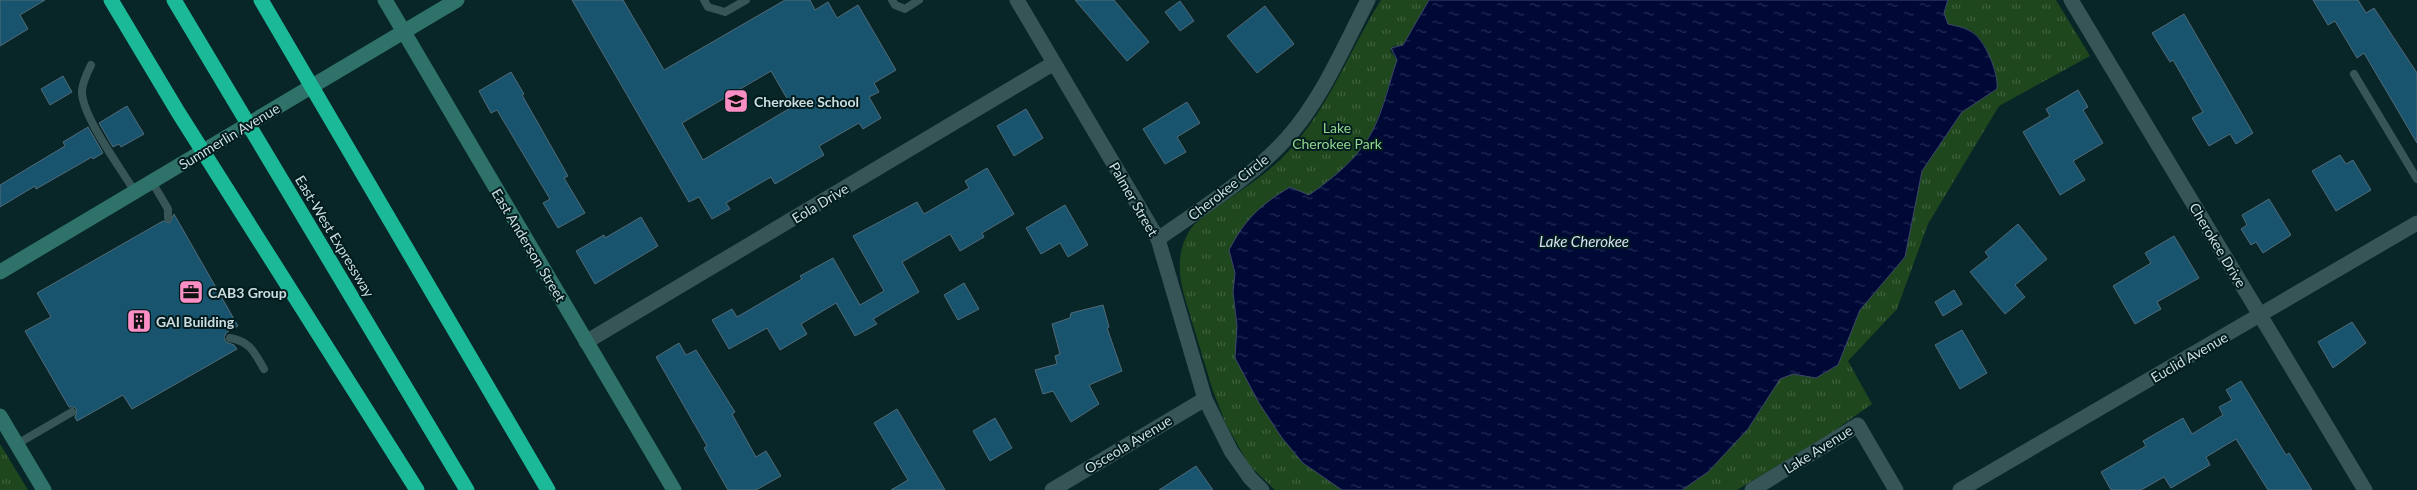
<svg xmlns="http://www.w3.org/2000/svg" width="2417" height="490" viewBox="0 0 2417 490" font-family="Lato,sans-serif">
<defs>
<pattern id="park-tufts" width="24" height="20" patternUnits="userSpaceOnUse" patternTransform="scale(1.25)"><rect width="24" height="20" fill="#1f471e"/><path d="M3 7l-1-3M5 7V3M7 7l1-3M15 17l-1-3M17 17v-4M19 17l1-3" fill="none" stroke="#3e613e"/></pattern>
<pattern id="water-ripples" width="26" height="14" patternUnits="userSpaceOnUse" patternTransform="scale(1.25)"><rect width="26" height="14" fill="#000936"/><path d="M2 4q2-2 4 0t4 0M15 11q2-2 4 0t4 0" fill="none" stroke="#242c53"/></pattern>
</defs>
<rect width="100%" height="100%" fill="#082527"/>
<path fill="url(#park-tufts)" d="M1381,0H1429L1403,45L1393,46L1390,51L1397,60C1389,83 1383,107 1373,129C1350,178 1274,219 1229,250L1235,273L1233,292L1237,326L1235,358L1259,403L1282,438L1303,463L1342,490H1275L1249,465L1226,424L1213,391L1184,295C1178,272 1177,250 1190,230C1195,222 1206,215 1213,210C1235,194 1260,179 1280,160C1327,114 1347,54 1381,0Z
M1948,0H2056L2090,56L1999,106L1928,224L1897,309L1848,361L1872,404L1831,433L1737,490H1682L1708,472L1748,429L1780,379L1792,374L1816,378L1838,365L1860,310L1905,257L1922,171L1962,112L1997,89C1992,70 1990,41 1970,30C1964,27 1955,26 1948,24L1944,13Z
M0,444L28,490H0Z"/>
<path fill="url(#water-ripples)" stroke="#3e4969" d="M1429,0H1948L1944,13L1948,24C1955,26 1964,27 1970,31C1985,38 1999,74 1997,89L1962,112L1922,171L1905,257L1860,310L1838,365L1816,378L1793,374L1780,379L1748,429L1708,472L1682,490H1342L1303,463L1282,438L1259,403L1235,358L1237,326L1233,292L1235,273L1229,250C1245,219 1260,205 1290,187L1309,195C1334,177 1359,158 1373,130C1384,108 1389,83 1397,60L1391,48L1403,45Z"/>
<path fill="#18546e" stroke="#526a77" fill-rule="evenodd" d="M0,0H45L20,15L28,29L0,46Z
M572,0H623L664,70L785,0H810L815,10L828,2L837,18L858,5L896,70L874,83L879,92L869,97L881,118L863,129L859,123L819,146L824,155L775,184L771,177L726,203L730,209L712,219L699,197L689,202ZM771,71L792,107L703,160L682,123Z
M1075,0H1114L1149,42L1127,61Z
M2313,0H2358L2366,13L2374,8L2417,73V143L2364,53L2357,58L2335,21L2328,25Z
M1180,1L1194,21L1180,31L1165,12Z
M1265,6L1294,44L1257,73L1227,36Z
M2184,14L2253,133L2236,144L2230,134L2209,146L2192,118L2203,112L2173,60L2170,62L2152,33Z
M511,72L524,94L522,95L568,176L564,178L585,213L558,228L543,203L550,199L497,110L491,113L479,91Z
M63,76L72,92L50,105L41,89Z
M2078,90L2088,107L2083,110L2103,143L2073,161L2085,180L2060,195L2023,132L2050,116L2046,109Z
M1187,102L1200,123L1177,137L1186,152L1165,164L1143,129Z
M127,106L144,134L121,147L119,144L113,147L99,123Z
M1026,109L1043,138L1014,156L997,126Z
M88,127L103,153L93,159L92,157L36,189L35,186L0,207V185L65,146L63,142Z
M2340,155L2346,164L2353,160L2371,190L2336,211L2312,171Z
M987,168L1014,214L982,233L984,237L960,251L950,234L902,262L919,292L873,319L877,324L855,336L836,303L801,324L807,334L780,350L767,328L729,349L712,320L732,309L737,317L802,279L800,276L833,258L860,305L884,291L853,236L917,202L924,214L969,188L965,181Z
M2269,199L2291,235L2263,253L2256,242L2251,245L2241,229L2247,225L2242,215Z
M1065,205L1088,245L1068,257L1060,243L1041,254L1026,228Z
M174,214L238,326L227,332L224,337L226,342L234,345L237,349L132,409L123,395L77,421L75,417L77,410L74,407H69L25,331L51,317L37,293L163,221L170,223Z
M641,217L658,246L595,284L576,251L604,235L605,238Z
M2018,224L2047,259L2015,285L2025,297L2005,314L1970,272L1989,257L1985,252Z
M2174,236L2199,278L2157,302L2161,309L2135,324L2113,286L2151,263L2145,253Z
M964,283L979,309L958,320L944,295Z
M1954,290L1962,304L1943,316L1935,302Z
M1103,305L1109,327L1107,328L1122,371L1089,385L1099,404L1071,422L1053,391L1043,394L1035,370L1057,364L1055,356L1060,354L1052,324L1070,318L1071,313Z
M2352,322L2366,343L2333,368L2318,342Z
M1962,330L1987,373L1960,389L1935,345Z
M679,343L686,355L696,350L735,412L732,414L756,457L766,451L781,476L756,490H728L704,448L707,446L656,357Z
M2241,381L2286,455L2289,453L2312,490H2268L2236,439L2206,457L2210,465L2171,488L2164,477L2141,490H2111L2101,472L2146,446L2143,441L2183,418L2192,434L2223,415L2219,407L2232,400L2226,390Z
M897,409L945,490H891L908,480L874,423Z
M995,418L1012,448L990,461L973,431Z
M1196,466L1213,490H1159Z"/>
<g fill="none" stroke-linecap="round" stroke-linejoin="round">
<path stroke="#375456" stroke-width="8" d="M704,0L708,7L725,12L746,0
M892,0L895,5L905,9L919,0
M91,65C87,73 83,81 82,90C80,114 122,170 135,192
M2354,74L2417,179
M152,182L168,209V218
M230,338C251,342 254,352 264,369
M17,444L72,412"/>
<path stroke="#375456" stroke-width="15" d="M1017,0L1158,239L1205,399L1231,451L1250,478L1262,490
M2071,0L2365,490
M1158,239C1202,208 1251,178 1287,138C1322,99 1344,46 1368,0
M586,342L1054,63
M1052,490L1205,399
M1752,490L1858,425L1896,490
M1960,490L2417,223"/>
<path stroke="#2f726a" stroke-width="15" d="M385,0L674,490
M0,272L457,0
M0,416L44,490"/>
<path stroke="#1bb997" stroke-width="15" d="M111,0L178,112L417,490
M174,0L467,490
M261,0L548,490"/>
</g>
<defs>
<symbol id="school-square" viewBox="-11 -11 22 22"><rect x="-9" y="-9" width="18" height="18" rx="4" fill="#fb8fc5" stroke="#001c1e"/><path d="M0-5L7-2L0 1L-7-2ZM-4 1L0 2.5L4 1V4Q0 6-4 4Z" fill="#111"/></symbol>
<symbol id="office-square" viewBox="-11 -11 22 22"><rect x="-9" y="-9" width="18" height="18" rx="4" fill="#fb8fc5" stroke="#001c1e"/><path d="M-6-3h4V-5.5h4V-3h4V5H-6ZM-1-4.5V-3h2v-1.5ZM-6 0V1H6V0Z" fill="#111"/></symbol>
<symbol id="building-square" viewBox="-11 -11 22 22"><rect x="-9" y="-9" width="18" height="18" rx="4" fill="#fb8fc5" stroke="#001c1e"/><path d="M-4-6H4V6H1V3H-1V6H-4ZM-2.5-4.3h1.7v1.8h-1.7ZM.8-4.3h1.7v1.8H.8ZM-2.5-1h1.7V.8h-1.7ZM.8-1h1.7V.8H.8Z" fill="#111"/></symbol>
</defs>
<g fill-rule="evenodd">
<use href="#school-square" x="722" y="87" width="28" height="28"/>
<use href="#office-square" x="177" y="278" width="28" height="28"/>
<use href="#building-square" x="125" y="307" width="28" height="28"/>
</g>
<g text-anchor="middle" dominant-baseline="central" stroke-width="4" stroke-linejoin="round" paint-order="stroke">
<g font-size="14" font-weight="bold" fill="#cedee0" stroke="#001c1e" text-anchor="start">
<text x="754" y="101">Cherokee School</text>
<text x="208" y="292">CAB3 Group</text>
<text x="156" y="321">GAI Building</text>
</g>
<g font-size="14" fill="#92d68e" stroke="#001c1e">
<text x="1337" y="127">Lake<tspan x="1337" dy="16">Cherokee Park</tspan></text>
</g>
<g font-size="14" fill="#cedee0" stroke="#001c1e">
<text transform="translate(229 136) rotate(-31)">Summerlin Avenue</text>
<text transform="translate(1228 187) rotate(-38)">Cherokee Circle</text>
<text transform="translate(1134 199) rotate(60)">Palmer Street</text>
<text transform="translate(820 203) rotate(-31)">Eola Drive</text>
<text transform="translate(335 236) rotate(59)">East-West Expressway</text>
<text transform="translate(529 245) rotate(59)">East Anderson Street</text>
<text transform="translate(2218 245) rotate(59)">Cherokee Drive</text>
<text transform="translate(2189 357) rotate(-30)">Euclid Avenue</text>
<text transform="translate(1128 444) rotate(-31)">Osceola Avenue</text>
<text transform="translate(1818 449) rotate(-32)">Lake Avenue</text>
</g>
<g font-size="15" font-style="italic" fill="#d7e0f0" stroke="#001c1e">
<text x="1584" y="241">Lake Cherokee</text>
</g>
</g>
</svg>
